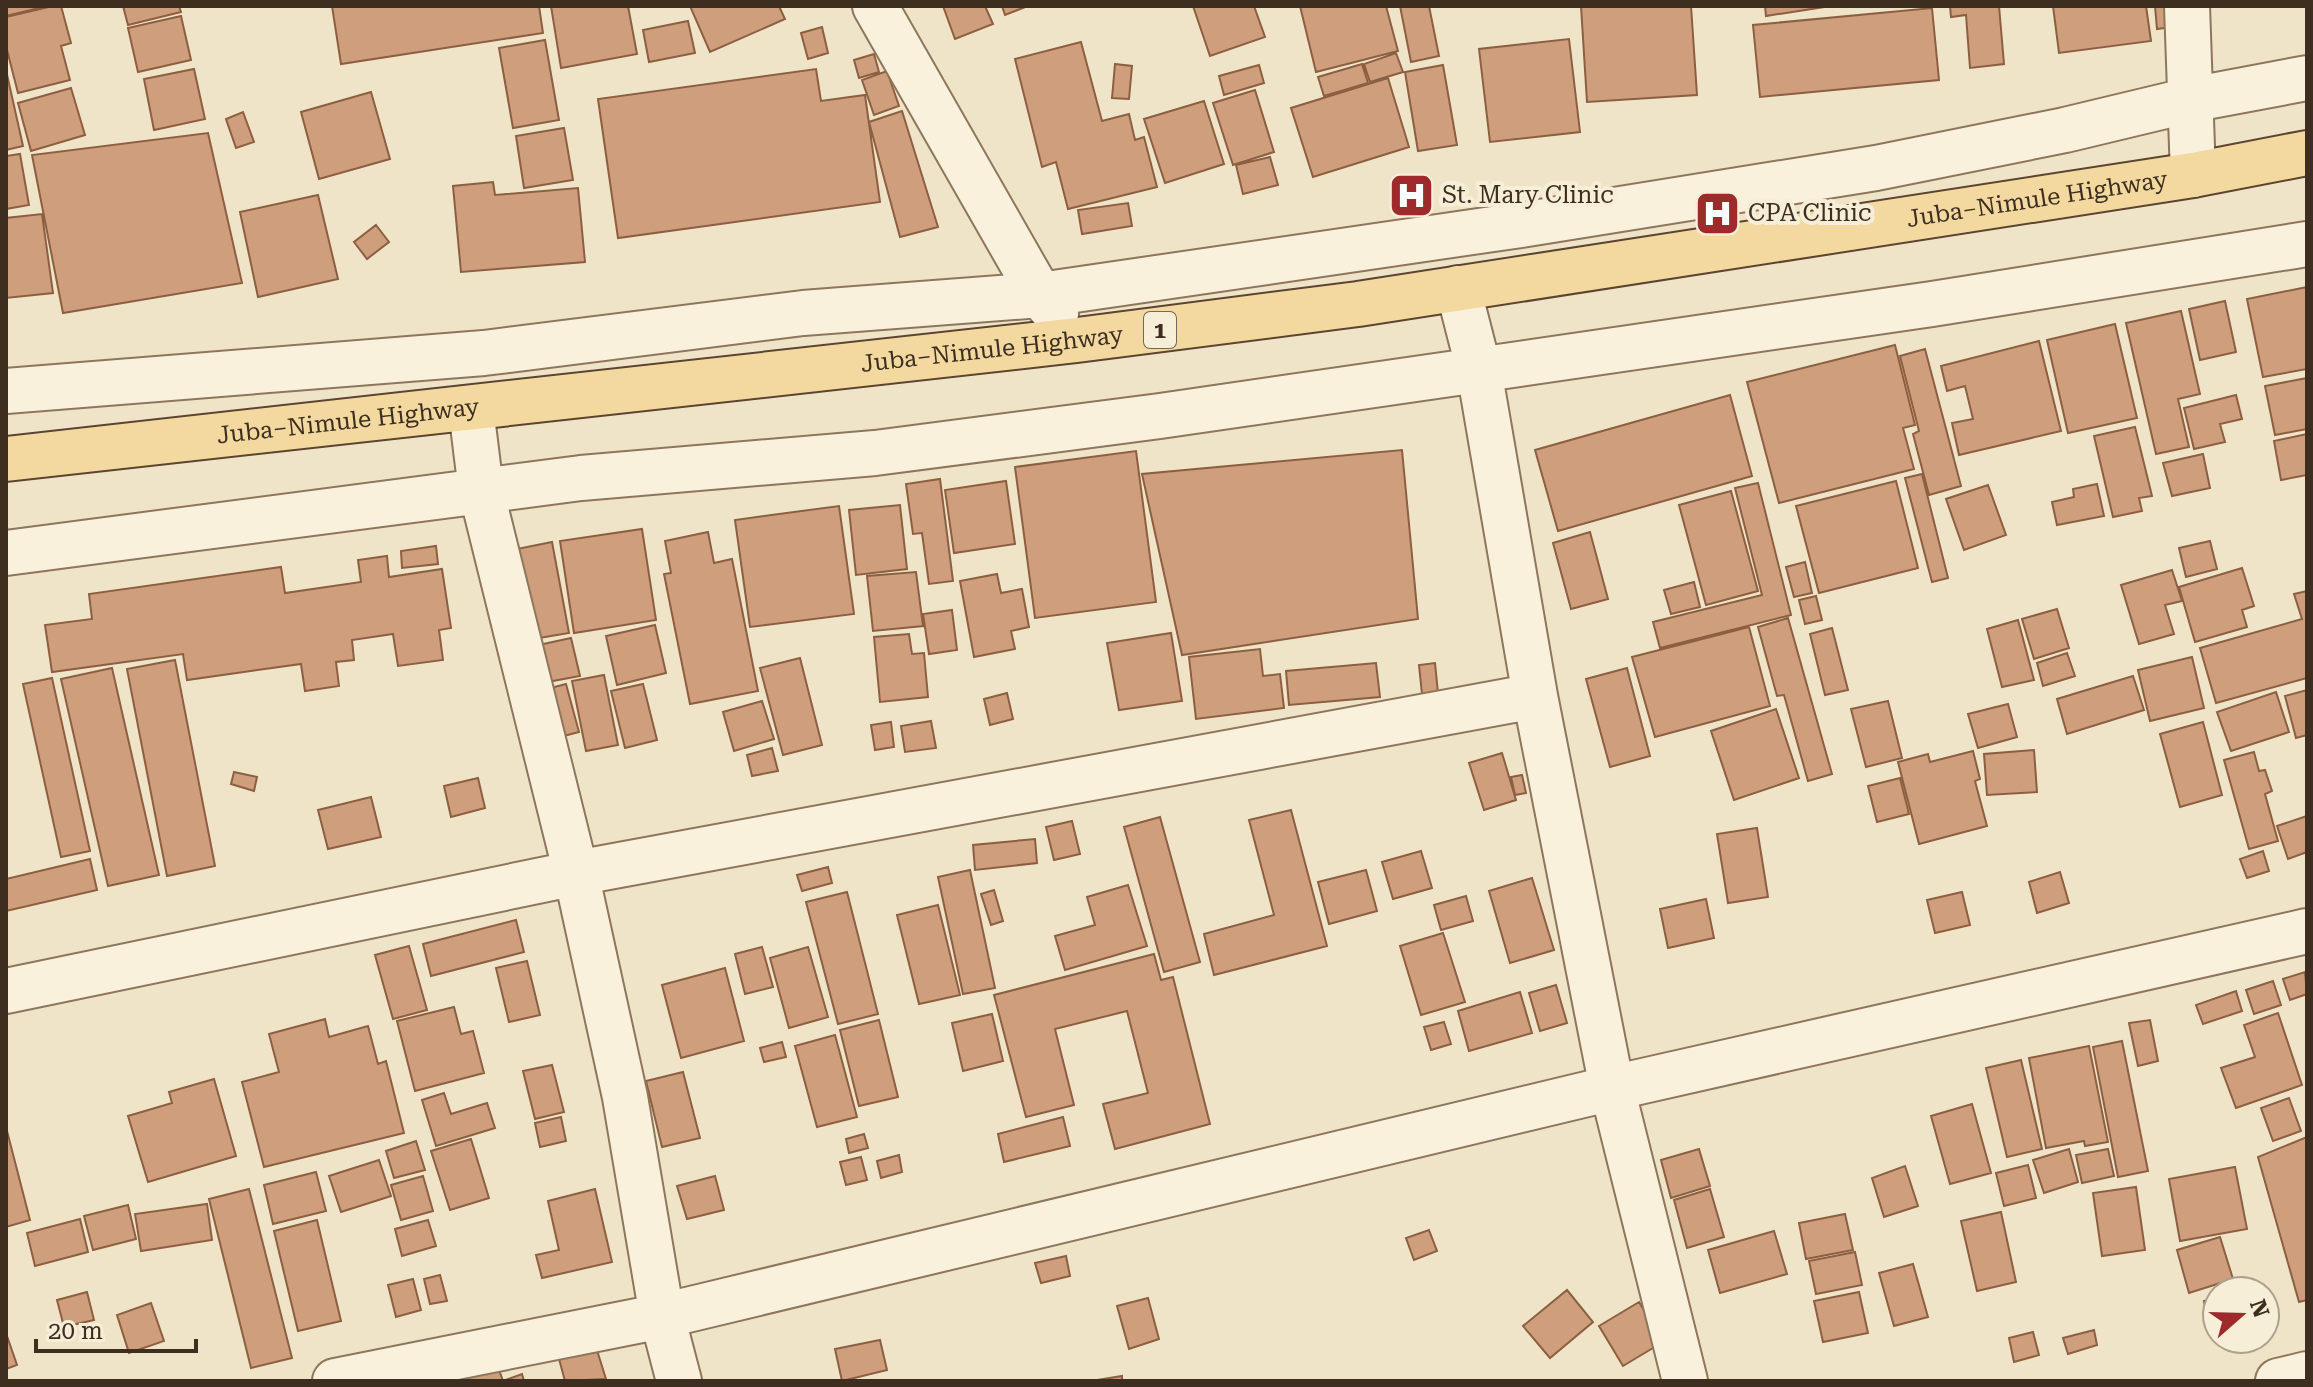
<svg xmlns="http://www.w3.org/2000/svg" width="2313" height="1387" viewBox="0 0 2313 1387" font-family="'Roboto Serif',serif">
<rect width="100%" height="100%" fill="#f0e4c8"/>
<path fill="#cf9f7d" stroke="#8d5f41" stroke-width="2" d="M6,6H38L39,8L6,16Z
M53,6H61L71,43L61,46L70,80L18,93L6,46V17Z
M123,6H179L181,12L128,25Z
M332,6H539L543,33L341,64Z
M551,6H628L637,54L561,68Z
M690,6H779L785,19L710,52Z
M943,6H985L993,24L955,39Z
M1002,6H1028L1005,15Z
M1193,6H1254L1265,37L1210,56Z
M1300,6H1386L1398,51L1316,72Z
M1400,6H1429L1439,56L1411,62Z
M1581,6H1691L1697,95L1587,102Z
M1765,6H1831L1766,16Z
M1950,6H1999L2004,64L1970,68L1966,15L1951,17Z
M2053,6H2146L2151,41L2059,53Z
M2155,6H2170L2172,27L2157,29Z
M1932,8L1939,80L1760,97L1753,25Z
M181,16L191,60L138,72L128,28Z
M688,21L695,53L649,62L643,30Z
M822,27L828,53L808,59L801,33Z
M1569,39L1580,132L1490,142L1479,49Z
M545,40L559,120L513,128L499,48Z
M1081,42L1102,121L1129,114L1135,140L1144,137L1157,187L1068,209L1056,162L1042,167L1015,59Z
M1396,53L1403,72L1370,82L1364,64Z
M874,54L879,72L859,78L854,60Z
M1115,64L1132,66L1129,99L1112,98Z
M1362,64L1368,83L1324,96L1318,77Z
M1259,65L1264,83L1224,95L1219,76Z
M1443,65L1457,145L1418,151L1405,72Z
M194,69L205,119L154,130L144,79Z
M816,69L821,101L865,95L880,202L618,238L598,99Z
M6,70L23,146L6,150Z
M887,71L899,106L874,115L862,80Z
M1388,78L1409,147L1313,177L1291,108Z
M71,88L85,135L31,151L18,103Z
M1255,90L1274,152L1233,165L1213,103Z
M371,92L390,159L319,179L301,112Z
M1204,101L1224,164L1165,183L1144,119Z
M902,111L938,227L900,237L869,122Z
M243,112L254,142L236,148L226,119Z
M564,128L573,180L524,188L516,136Z
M208,133L242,283L63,313L32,155Z
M20,154L29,205L6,209V156Z
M1270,157L1278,185L1243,194L1236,165Z
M493,182L495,195L578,188L585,262L461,272L453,186Z
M318,195L338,279L258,297L240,212Z
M1128,203L1132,226L1082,234L1078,210Z
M42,214L53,293L6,298V218Z
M376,225L389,242L367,259L354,242Z
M2307,287V369L2263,377L2247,299Z
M2225,301L2236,352L2200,360L2189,309Z
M2181,311L2200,394L2178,399L2189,447L2156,454L2126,323Z
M2115,324L2137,418L2068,433L2047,340Z
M2039,341L2061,431L1959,455L1952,423L1973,419L1965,386L1947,391L1941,366Z
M1895,345L1915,425L1903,428L1914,469L1779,503L1747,382Z
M1925,349L1961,486L1929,495L1913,434L1919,431L1900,356Z
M2307,378V429L2275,435L2265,386Z
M1730,395L1752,476L1558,531L1535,450Z
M2236,395L2242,419L2220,424L2225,442L2194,449L2184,408Z
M2135,427L2152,496L2139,498L2142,511L2113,517L2094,436Z
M2307,434V475L2281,480L2274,441Z
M1402,450L1418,619L1182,655L1142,474Z
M1136,451L1156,602L1035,618L1015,467Z
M2203,454L2210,488L2172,496L2163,463Z
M1922,474L1948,578L1932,582L1905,478Z
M940,479L953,581L929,584L922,533L913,534L906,484Z
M1006,481L1015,544L954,553L945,490Z
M1896,481L1918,568L1819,593L1796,506Z
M1758,483L1791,615L1660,648L1653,622L1762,595L1735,488Z
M2097,484L2104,516L2057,525L2052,502L2074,497L2073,489Z
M1988,485L2006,535L1964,550L1946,499Z
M1731,491L1758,591L1706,605L1679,505Z
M900,505L907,569L856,575L849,510Z
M839,506L854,614L750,627L735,520Z
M642,529L656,620L574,633L560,541Z
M708,532L714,563L732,559L758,691L690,704L664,574L671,573L665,541Z
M1590,532L1608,599L1571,609L1553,543Z
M2210,541L2217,569L2186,577L2179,548Z
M552,542L569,633L533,639L517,549Z
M436,546L438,564L402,568L401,551Z
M387,556L389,577L442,569L451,628L439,630L443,660L398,666L393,634L352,640L354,660L336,662L339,686L305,691L301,664L187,680L183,654L52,672L45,625L92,619L89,594L281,567L285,593L361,582L358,560Z
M1805,562L1812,593L1794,597L1786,567Z
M2242,568L2254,606L2242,610L2247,627L2195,642L2179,587Z
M2172,570L2182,601L2165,605L2174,634L2139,644L2121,585Z
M916,572L923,626L873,631L867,576Z
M997,574L1001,593L1022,589L1029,627L1011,631L1015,649L974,657L960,581Z
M1694,582L1700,607L1671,614L1664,590Z
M2307,591V678L2216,703L2200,648L2302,619L2294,594Z
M1816,596L1822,620L1805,624L1799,600Z
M2057,609L2069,648L2034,659L2022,619Z
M952,610L957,650L929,654L923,614Z
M1788,618L1832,774L1808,781L1784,695L1777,696L1758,627Z
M2018,620L2034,680L2002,687L1987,629Z
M655,625L666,673L617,685L606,636Z
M1749,627L1770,706L1655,737L1632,657Z
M1832,628L1848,690L1825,695L1810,634Z
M1171,633L1182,701L1119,710L1107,643Z
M909,634L912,654L924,653L928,697L880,702L874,637Z
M571,638L580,676L542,683L534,646Z
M1260,649L1263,676L1280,674L1284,708L1196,719L1189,657Z
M2067,653L2075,676L2043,686L2037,663Z
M2192,657L2204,708L2150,721L2138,670Z
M800,658L822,745L783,755L760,668Z
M175,660L215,866L167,876L127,669Z
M1376,663L1380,697L1289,705L1286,671Z
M1435,663L1438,693L1422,694L1419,665Z
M112,668L159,875L108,886L61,679Z
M1627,668L1650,756L1610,767L1586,679Z
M604,675L618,745L586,751L572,681Z
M2133,676L2144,710L2067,734L2057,699Z
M52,678L90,851L61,857L23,684Z
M566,684L579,732L556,738L543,690Z
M643,684L657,740L625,748L611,691Z
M2307,690V735L2296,738L2285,696Z
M2276,692L2289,732L2231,751L2217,712Z
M1007,693L1013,719L990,725L984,699Z
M762,701L774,739L734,751L723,712Z
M1888,701L1902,758L1866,767L1851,709Z
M2008,704L2017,737L1978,748L1968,714Z
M1776,709L1799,778L1734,800L1711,731Z
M931,721L936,748L905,752L901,726Z
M891,722L894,747L875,750L871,725Z
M2203,722L2222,795L2180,807L2160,734Z
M772,748L778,771L752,776L747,755Z
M2034,750L2037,792L1987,795L1984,754Z
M1973,751L1980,779L1975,781L1987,826L1919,844L1898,762L1928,754L1930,762Z
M2254,752L2259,771L2265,770L2272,791L2265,794L2278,841L2249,849L2224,760Z
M1502,753L1516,800L1484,810L1469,763Z
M234,772L257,777L254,791L231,784Z
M1522,775L1526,793L1515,795L1511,777Z
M478,778L485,808L451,817L444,786Z
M1900,778L1909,814L1877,822L1868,786Z
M371,797L381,837L328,849L318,810Z
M1291,810L1327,946L1214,975L1204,934L1274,915L1249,820Z
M2307,816V852L2288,859L2277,826Z
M1160,817L1200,962L1164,972L1124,827Z
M1072,821L1080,854L1054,860L1046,827Z
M1757,828L1768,897L1728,903L1717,834Z
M1035,839L1037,863L975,870L973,845Z
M1421,851L1432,888L1393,899L1382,862Z
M2263,851L2269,871L2247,878L2240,859Z
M90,859L97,890L6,911V879Z
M828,867L832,883L802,891L797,875Z
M970,870L995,988L963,994L938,877Z
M1366,870L1377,911L1329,924L1318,882Z
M2060,872L2069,903L2037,913L2029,882Z
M1532,878L1554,950L1510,963L1489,891Z
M1128,885L1147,946L1065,970L1055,936L1095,925L1087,897Z
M994,890L1003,921L991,925L981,894Z
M847,892L878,1014L838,1024L806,902Z
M1962,892L1970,925L1935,933L1927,900Z
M1466,896L1473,921L1441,930L1434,905Z
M1706,899L1714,938L1668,948L1660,909Z
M938,905L960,995L919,1004L897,915Z
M516,920L524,952L431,976L423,944Z
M1443,933L1465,1002L1421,1015L1400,946Z
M409,946L427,1010L393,1019L375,955Z
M762,947L773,987L745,994L735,954Z
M808,947L828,1017L789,1028L770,958Z
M1154,954L1161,980L1173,977L1210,1124L1115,1149L1103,1104L1148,1093L1127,1011L1055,1029L1074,1105L1026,1117L994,995Z
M527,961L540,1015L509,1022L496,968Z
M725,968L744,1041L681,1058L662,985Z
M2305,972L2307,994L2290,1000L2283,979Z
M2273,981L2281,1005L2254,1014L2246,990Z
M1556,985L1567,1023L1540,1031L1529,993Z
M2236,991L2242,1011L2203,1024L2196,1005Z
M1520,992L1532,1033L1469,1051L1458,1011Z
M454,1007L461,1034L473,1031L484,1073L415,1091L397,1021Z
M2278,1013L2302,1085L2236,1108L2221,1068L2255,1057L2244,1025Z
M992,1014L1003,1061L963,1071L952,1023Z
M325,1019L329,1037L368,1026L378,1064L386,1061L404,1133L264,1167L242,1082L279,1072L269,1034Z
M879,1020L898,1097L859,1106L840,1030Z
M2150,1020L2158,1061L2138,1066L2129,1023Z
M1444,1022L1451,1044L1431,1050L1424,1027Z
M835,1035L857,1117L817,1127L795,1046Z
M2122,1041L2148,1171L2118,1177L2093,1047Z
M782,1042L786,1057L764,1062L760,1048Z
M2089,1046L2108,1142L2085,1146L2084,1141L2046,1148L2029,1058Z
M2021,1060L2042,1149L2007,1157L1986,1068Z
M552,1065L564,1112L535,1119L523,1071Z
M683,1072L700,1138L662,1147L646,1081Z
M214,1079L236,1156L148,1182L128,1116L172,1103L169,1092Z
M444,1093L451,1114L487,1103L495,1128L436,1146L422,1100Z
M2289,1098L2301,1131L2273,1141L2261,1108Z
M1972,1104L1991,1173L1950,1184L1931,1116Z
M561,1117L566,1141L540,1147L535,1123Z
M1063,1117L1070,1146L1004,1162L998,1134Z
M6,1127L30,1220L6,1227Z
M864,1134L868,1148L849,1153L846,1139Z
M2307,1137V1300L2299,1302L2258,1157Z
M471,1139L489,1198L450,1210L431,1151Z
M416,1141L425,1170L394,1178L386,1151Z
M1699,1149L1710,1186L1671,1198L1661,1160Z
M2069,1149L2078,1182L2044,1193L2033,1160Z
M2108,1149L2114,1176L2082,1183L2076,1155Z
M899,1155L902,1172L881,1178L877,1161Z
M861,1157L867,1180L846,1185L840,1162Z
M379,1160L391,1196L341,1212L329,1176Z
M2028,1165L2036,1198L2004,1206L1996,1173Z
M1905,1166L1918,1206L1884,1217L1872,1178Z
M2235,1167L2247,1229L2180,1241L2169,1179Z
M316,1172L326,1211L273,1224L264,1185Z
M423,1176L433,1211L401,1220L391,1185Z
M715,1176L724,1210L687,1219L677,1186Z
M2136,1187L2145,1250L2102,1256L2093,1193Z
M249,1189L292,1358L251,1368L209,1199Z
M595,1189L612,1262L542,1278L536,1255L559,1250L548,1201Z
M1710,1189L1724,1237L1687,1248L1674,1200Z
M207,1204L212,1240L141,1251L135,1214Z
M128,1205L136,1239L93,1250L84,1216Z
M2001,1212L2016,1282L1977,1291L1961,1221Z
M1845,1214L1853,1250L1806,1259L1799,1223Z
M80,1219L88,1252L35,1266L27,1233Z
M317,1220L341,1321L298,1331L274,1231Z
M428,1220L436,1246L402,1256L395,1229Z
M1429,1230L1437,1251L1414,1260L1406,1238Z
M1774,1231L1787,1274L1720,1293L1708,1250Z
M2220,1237L2233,1279L2189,1293L2177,1250Z
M1855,1252L1862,1285L1816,1294L1809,1261Z
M1066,1256L1070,1276L1041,1283L1035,1263Z
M1913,1264L1928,1317L1894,1326L1879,1273Z
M440,1275L447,1301L430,1304L424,1279Z
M413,1279L421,1310L396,1317L388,1285Z
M1567,1290L1593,1322L1550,1358L1523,1326Z
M87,1292L94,1320L64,1327L57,1300Z
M1859,1292L1868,1333L1823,1342L1814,1301Z
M1148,1298L1159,1339L1129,1349L1117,1306Z
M2217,1298V1324L2208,1325L2204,1301Z
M1639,1302L1663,1342L1623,1366L1599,1326Z
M151,1303L164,1341L129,1353L117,1315Z
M2094,1330L2097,1345L2068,1354L2063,1338Z
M2033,1332L2039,1355L2014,1362L2009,1338Z
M6,1333L17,1365L6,1369Z
M880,1340L887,1370L842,1381L835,1349Z
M596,1347L606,1379L565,1381L559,1359Z
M498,1367L503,1381L522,1374L524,1381H468L466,1377Z
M1122,1376V1381H1091Z"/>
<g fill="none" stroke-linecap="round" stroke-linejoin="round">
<defs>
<path id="street" d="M875,6L1040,295L1056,314
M2187,6L2193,175
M1458,288L1479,370L1535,696L1612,1088L1685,1381
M6,391L484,353L803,313L1040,295L1527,224L1876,168L2065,130L2190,100L2307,78
M471,409L481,490L576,873L625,1097L662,1316L679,1381
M6,553L581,478L875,453L1160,416L1932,304L2307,244
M6,991L576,873L1535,696
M335,1381L662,1316L1612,1088L2307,931
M2278,1381L2307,1374"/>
<g id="primary">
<path id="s1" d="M6,459L1077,340L1358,304L2193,175L2307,153"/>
</g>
</defs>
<use href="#street" stroke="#8d765c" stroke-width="48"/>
<use href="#primary" stroke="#5b4430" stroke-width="48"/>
<use href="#street" stroke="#faf1dc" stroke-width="44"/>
<use href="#primary" stroke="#f3d9a0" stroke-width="44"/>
</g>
<defs>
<symbol id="hospital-square" viewBox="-11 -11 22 22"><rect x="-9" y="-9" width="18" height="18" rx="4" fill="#9e2a2b" stroke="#f7eed8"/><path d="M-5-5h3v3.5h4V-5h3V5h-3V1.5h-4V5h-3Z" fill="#fff"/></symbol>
</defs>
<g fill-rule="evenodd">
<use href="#hospital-square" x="1386" y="170" width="51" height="51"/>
<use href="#hospital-square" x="1692" y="188" width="51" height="51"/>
</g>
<g text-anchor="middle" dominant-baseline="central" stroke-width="8" stroke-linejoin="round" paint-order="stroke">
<rect fill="#f7eed8" stroke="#756857" stroke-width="2" x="1144" y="312" width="32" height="36" rx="6"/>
<g font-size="22" font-weight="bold" fill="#3d2e20">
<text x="1160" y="330">1</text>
</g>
<g font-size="24" fill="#3d2e20" stroke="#f7eed8" text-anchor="start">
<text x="1442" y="195">St. Mary Clinic</text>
<text x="1748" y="213">CPA Clinic</text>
</g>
<g font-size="24" fill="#3d2e20" stroke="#f7eed8">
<text stroke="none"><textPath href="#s1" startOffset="2048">Juba–Nimule Highway</textPath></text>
<text stroke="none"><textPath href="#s1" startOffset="992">Juba–Nimule Highway</textPath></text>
<text stroke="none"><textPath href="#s1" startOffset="344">Juba–Nimule Highway</textPath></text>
</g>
</g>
<rect width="2313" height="1387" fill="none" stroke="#3d2e20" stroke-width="16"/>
<g transform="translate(2241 1315) rotate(70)"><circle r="38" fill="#f7eed8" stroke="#ada18e" stroke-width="2"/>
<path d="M0-6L14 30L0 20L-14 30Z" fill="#9e2a2b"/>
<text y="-12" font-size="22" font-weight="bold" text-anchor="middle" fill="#3d2e20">N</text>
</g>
<path d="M36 1339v12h160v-12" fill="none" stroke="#3d2e20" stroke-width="4"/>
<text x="48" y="1339" font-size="24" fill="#3d2e20" stroke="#f7eed8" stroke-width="6" paint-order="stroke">20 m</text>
</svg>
